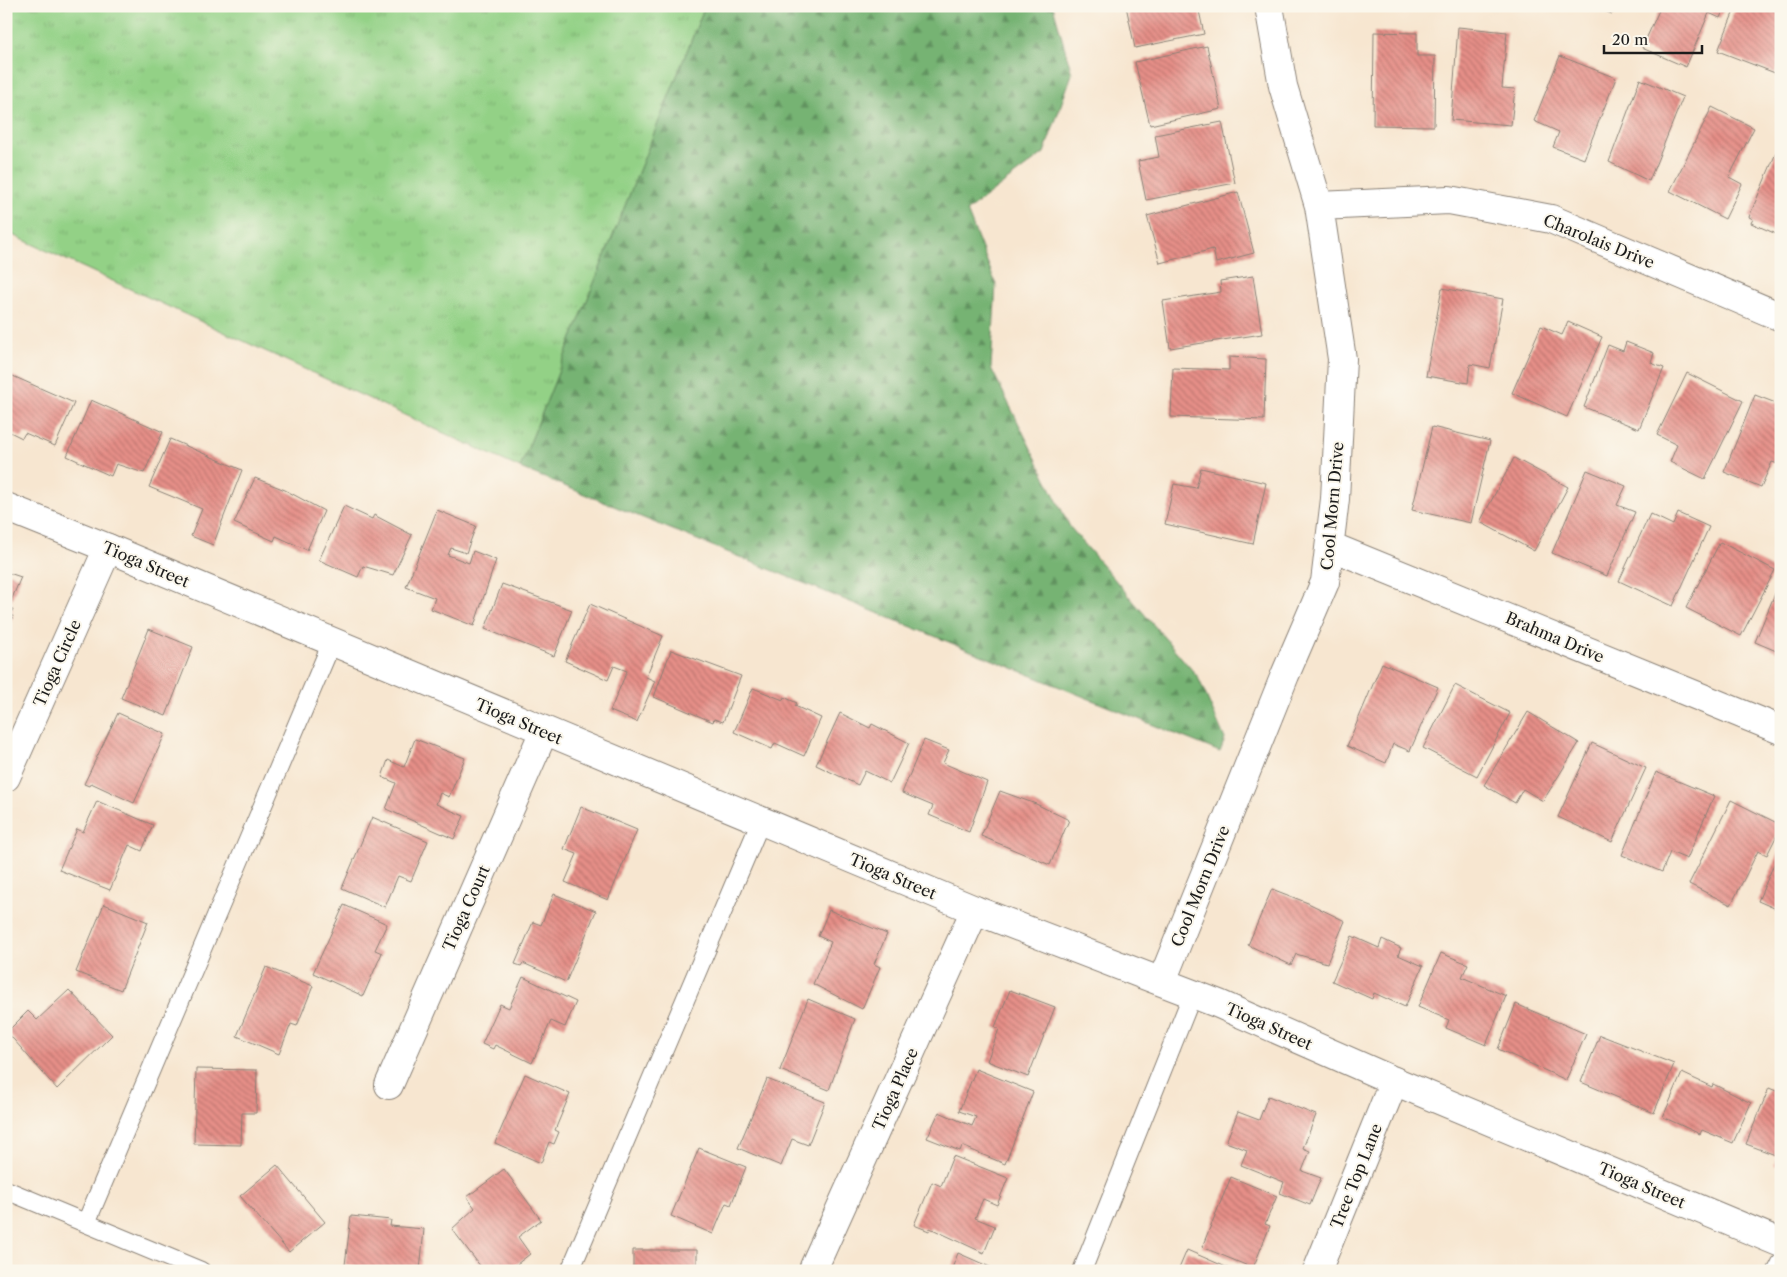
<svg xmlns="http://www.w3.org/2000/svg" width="1787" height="1277" viewBox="0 0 1787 1277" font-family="'Libre Caslon Text',serif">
<defs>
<pattern id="grass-tufts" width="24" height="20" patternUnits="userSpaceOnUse" patternTransform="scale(1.25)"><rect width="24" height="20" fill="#93d186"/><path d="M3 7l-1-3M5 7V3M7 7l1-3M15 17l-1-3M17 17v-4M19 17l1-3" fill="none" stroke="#7eb373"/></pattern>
<pattern id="forest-firs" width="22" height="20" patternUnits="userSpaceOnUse" patternTransform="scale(1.25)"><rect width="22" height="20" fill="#76b373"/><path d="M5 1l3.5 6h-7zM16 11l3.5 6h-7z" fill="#60915e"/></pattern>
<pattern id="building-back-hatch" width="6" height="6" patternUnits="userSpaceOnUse" patternTransform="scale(1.25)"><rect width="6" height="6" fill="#e68f88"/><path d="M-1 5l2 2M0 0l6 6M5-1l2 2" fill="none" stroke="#ba746e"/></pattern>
</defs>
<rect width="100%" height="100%" fill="#fbf7ec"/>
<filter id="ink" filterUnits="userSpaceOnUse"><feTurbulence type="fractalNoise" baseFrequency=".02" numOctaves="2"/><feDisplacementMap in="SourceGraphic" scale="10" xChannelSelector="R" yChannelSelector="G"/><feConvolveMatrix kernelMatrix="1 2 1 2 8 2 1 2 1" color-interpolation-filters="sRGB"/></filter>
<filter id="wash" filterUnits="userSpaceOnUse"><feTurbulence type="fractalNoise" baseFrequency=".0096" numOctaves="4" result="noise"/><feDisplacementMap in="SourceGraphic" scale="20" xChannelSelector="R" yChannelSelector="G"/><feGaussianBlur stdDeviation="1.12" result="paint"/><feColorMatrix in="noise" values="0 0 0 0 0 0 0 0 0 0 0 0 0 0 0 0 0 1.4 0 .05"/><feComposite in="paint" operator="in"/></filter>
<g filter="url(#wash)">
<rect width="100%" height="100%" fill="#f7e6d0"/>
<path fill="url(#grass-tufts)" stroke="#587651" d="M6,6H705L520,468L6,232Z"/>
<path fill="url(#forest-firs)" stroke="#496848" d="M705,6H1053L1072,74L1044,153L967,211L996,284L991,368L994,374L1070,527L1198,677L1225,739L1220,752L520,468Z"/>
<g id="blocks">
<path fill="url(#building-back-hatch)" d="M1126,6H1198L1204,34L1135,48Z
M1592,6H1615L1612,14Z
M1661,6H1725L1720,18L1709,13L1686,67L1642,48Z
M1736,6H1781V60L1775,73L1718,51Z
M1458,27L1507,32L1502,88L1515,89L1511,125L1451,120Z
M1374,32L1417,33V56H1435L1434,126L1373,125Z
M1207,46L1221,109L1150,125L1135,62Z
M1560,56L1616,78L1584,159L1553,147L1559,132L1534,121Z
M1640,79L1683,97L1649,181L1609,162Z
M1712,107L1754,128L1729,177L1742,184L1725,219L1670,191Z
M1222,122L1235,183L1146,200L1138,161L1159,157L1155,135Z
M1781,141V236L1751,223L1753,219L1749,217Z
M1238,192L1254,253L1216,263L1213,249L1160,263L1147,216Z
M1253,276L1262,334L1170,348L1163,301L1221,292L1220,281Z
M1442,288L1503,299L1490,368L1470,364L1468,383L1426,376Z
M1568,322L1602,337L1567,417L1512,393L1541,326L1562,335Z
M1626,342L1654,353L1651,363L1664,368L1639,429L1584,407L1608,345L1623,351Z
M1229,357L1266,359L1264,420L1171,417L1173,368L1229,370Z
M6,373L74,403L55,446L25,433L22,438L6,430Z
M1687,373L1743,401L1705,479L1670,462L1677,445L1657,435Z
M1755,395L1781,405V465L1772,462L1761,487L1724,472Z
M91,400L163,432L144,473L116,464L111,476L67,456Z
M1432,427L1490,441L1471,523L1412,510Z
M170,439L242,470L213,545L191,536L202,509L149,487Z
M1514,458L1568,487L1534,551L1480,522Z
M1201,468L1266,483L1253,544L1165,524L1174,484L1196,488Z
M1587,470L1626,486L1617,505L1635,512L1607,576L1552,553Z
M255,478L285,490L324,511L307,550L276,536L274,541L234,523Z
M344,506L372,519L374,515L412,535L393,575L363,566L358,577L319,560Z
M437,510L476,526L466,553L451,548L448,555L469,563L473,551L496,560L474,626L431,609L435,598L406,587Z
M1678,513L1709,527L1673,606L1619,581L1650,514L1673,525Z
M1720,542L1775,570L1741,636L1686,608Z
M6,572L21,577L8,608L13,609L10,615L13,616L6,633Z
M1781,579V653L1755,642Z
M502,584L572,610L554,656L485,629Z
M590,604L663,636L646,677L655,681L637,722L610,711L627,671L614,666L608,680L565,661Z
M149,629L193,647L166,716L121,698Z
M671,650L741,676L723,722L714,719L713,722L654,697Z
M1382,663L1438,687L1410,751L1393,744L1386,763L1347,746Z
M1455,685L1510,713L1477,776L1423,748Z
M753,688L783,700L784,697L797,703L795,706L821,718L804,756L775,743L772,749L734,732Z
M1528,712L1579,743L1543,801L1523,789L1515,803L1484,785Z
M118,713L165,734L134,803L91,783L89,786L84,784Z
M840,713L870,728L872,724L909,743L890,783L865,771L858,785L816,765Z
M415,739L465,758L449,797L440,793L436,804L464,816L454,839L386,809L396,783L382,777L388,760L404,767Z
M924,740L949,750L943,763L987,782L969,832L929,815L933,806L902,793Z
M1592,743L1646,768L1612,842L1558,817Z
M1656,772L1714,796L1687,859L1670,852L1662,872L1622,855Z
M1000,791L1036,804L1069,820L1050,865L981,836Z
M1731,800L1781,825V827L1767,855L1758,851L1731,905L1689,884Z
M97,801L153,825L142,851L129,845L110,890L59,870L77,829L83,832Z
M581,807L637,830L608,900L565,882L577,854L564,849Z
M372,817L428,841L411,881L398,876L385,907L342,888Z
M1781,848V911L1758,901Z
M1272,889L1308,903L1345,921L1327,963L1296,954L1291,965L1248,945Z
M554,894L596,911L566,982L523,963L521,966L515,964L533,922L541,925Z
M104,904L148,922L121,990L76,972Z
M344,905L387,924L375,950L382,953L363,996L313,973Z
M829,910L887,934L874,964L880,967L862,1009L813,984L831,942L818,936Z
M1352,936L1379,948L1382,939L1401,948L1398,955L1423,966L1405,1007L1374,993L1372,999L1332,981Z
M1441,953L1468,964L1462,977L1506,996L1486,1045L1446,1028L1449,1020L1418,1007Z
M266,967L313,986L297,1026L291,1024L279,1054L237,1036Z
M523,977L576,1002L565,1027L551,1021L532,1063L495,1045L493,1049L482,1044L500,1004L509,1008Z
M69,990L112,1035L57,1089L7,1032L28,1011L37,1020Z
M1010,990L1055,1007L1028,1077L987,1061L999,1029L995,1027Z
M808,999L855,1019L829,1090L780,1070Z
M1516,1004L1586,1034L1566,1080L1498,1049Z
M1600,1035L1674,1064L1654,1113L1581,1082Z
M196,1069L257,1070L256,1113H242L241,1145L194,1144Z
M976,1069L1033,1092L1005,1164L962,1146L960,1151L927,1138L939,1112L972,1126L976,1117L959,1111Z
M1682,1073L1712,1087L1713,1084L1751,1103L1733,1143L1702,1130L1700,1134L1663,1117Z
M525,1074L570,1094L555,1130L559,1132L554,1144L549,1142L541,1163L495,1143Z
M767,1079L825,1102L808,1145L792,1139L781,1166L738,1148Z
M1769,1088L1781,1093V1167L1774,1165L1778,1156L1746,1144Z
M1268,1096L1316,1115L1303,1148L1310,1151L1302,1171L1321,1178L1310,1205L1280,1193L1284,1182L1241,1165L1247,1150L1226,1142L1238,1112L1259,1120Z
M699,1148L746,1167L731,1205L726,1203L713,1234L671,1216Z
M953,1156L1008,1178L997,1205L983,1199L975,1218L995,1226L984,1253L930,1228L929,1231L914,1225L932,1182L941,1186Z
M277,1165L325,1222L289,1252L240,1196Z
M504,1169L541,1220L518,1237L530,1254L508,1271H484L452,1229L475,1208L467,1197Z
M1231,1177L1277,1196L1265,1224L1270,1226L1253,1268L1202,1247Z
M351,1216L391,1220L390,1226L424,1229L420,1271H378L345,1265Z
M633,1250H697V1271H633Z
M1187,1250L1235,1271H1178Z
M958,1253L999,1271H951Z"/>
</g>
</g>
<g filter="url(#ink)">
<use href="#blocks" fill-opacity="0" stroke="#8a8176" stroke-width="1"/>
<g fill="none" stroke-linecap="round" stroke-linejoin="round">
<defs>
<path id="service" d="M6,1190L201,1271
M86,1223L332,642
M570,1271L761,821
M1082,1271L1193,993
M1777,1271L1781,1263"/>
<path id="minor" d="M1319,206L1449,200L1551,219L1781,317
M1330,546L1781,730
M6,777L108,548
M1162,981L1285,675L1325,582L1335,499L1342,359L1319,206L1283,86L1269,6
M389,1085L544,731
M814,1267L975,910
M1317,1271L1394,1081"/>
<path id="tertiary" d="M6,507L108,548L975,910L1219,1004L1394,1081L1781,1243"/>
</defs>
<use href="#service" stroke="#8a8176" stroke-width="20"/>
<use href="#minor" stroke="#8a8176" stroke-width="30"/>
<use href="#tertiary" stroke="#8a8176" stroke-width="30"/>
<use href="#service" stroke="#fff" stroke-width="18"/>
<use href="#minor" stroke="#fff" stroke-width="28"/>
<use href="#tertiary" stroke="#fff" stroke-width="28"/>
</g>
</g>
<g text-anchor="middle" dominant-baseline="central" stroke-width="4" stroke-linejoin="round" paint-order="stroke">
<g font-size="16" fill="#1c1c1c" stroke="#fbf7ec">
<text transform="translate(1599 241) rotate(22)">Charolais Drive</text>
<text transform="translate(1332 506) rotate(-85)">Cool Morn Drive</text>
<text transform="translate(146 564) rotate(23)">Tioga Street</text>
<text transform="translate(1555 637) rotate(23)">Brahma Drive</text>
<text transform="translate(57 663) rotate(-66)">Tioga Circle</text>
<text transform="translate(519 721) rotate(23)">Tioga Street</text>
<text transform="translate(893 876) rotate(23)">Tioga Street</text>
<text transform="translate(1200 886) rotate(-68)">Cool Morn Drive</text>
<text transform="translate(466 908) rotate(-66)">Tioga Court</text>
<text transform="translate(1269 1026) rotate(24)">Tioga Street</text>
<text transform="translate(895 1089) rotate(-66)">Tioga Place</text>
<text transform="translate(1356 1176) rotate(-68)">Tree Top Lane</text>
<text transform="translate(1642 1185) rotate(23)">Tioga Street</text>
</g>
</g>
<rect width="1787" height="1277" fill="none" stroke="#fbf7ec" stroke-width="25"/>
<path d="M1604 45v8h98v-8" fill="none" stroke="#1c1c1c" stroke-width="2.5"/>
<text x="1612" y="45" font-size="15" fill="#1c1c1c" stroke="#fbf7ec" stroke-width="4" paint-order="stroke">20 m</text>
</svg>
